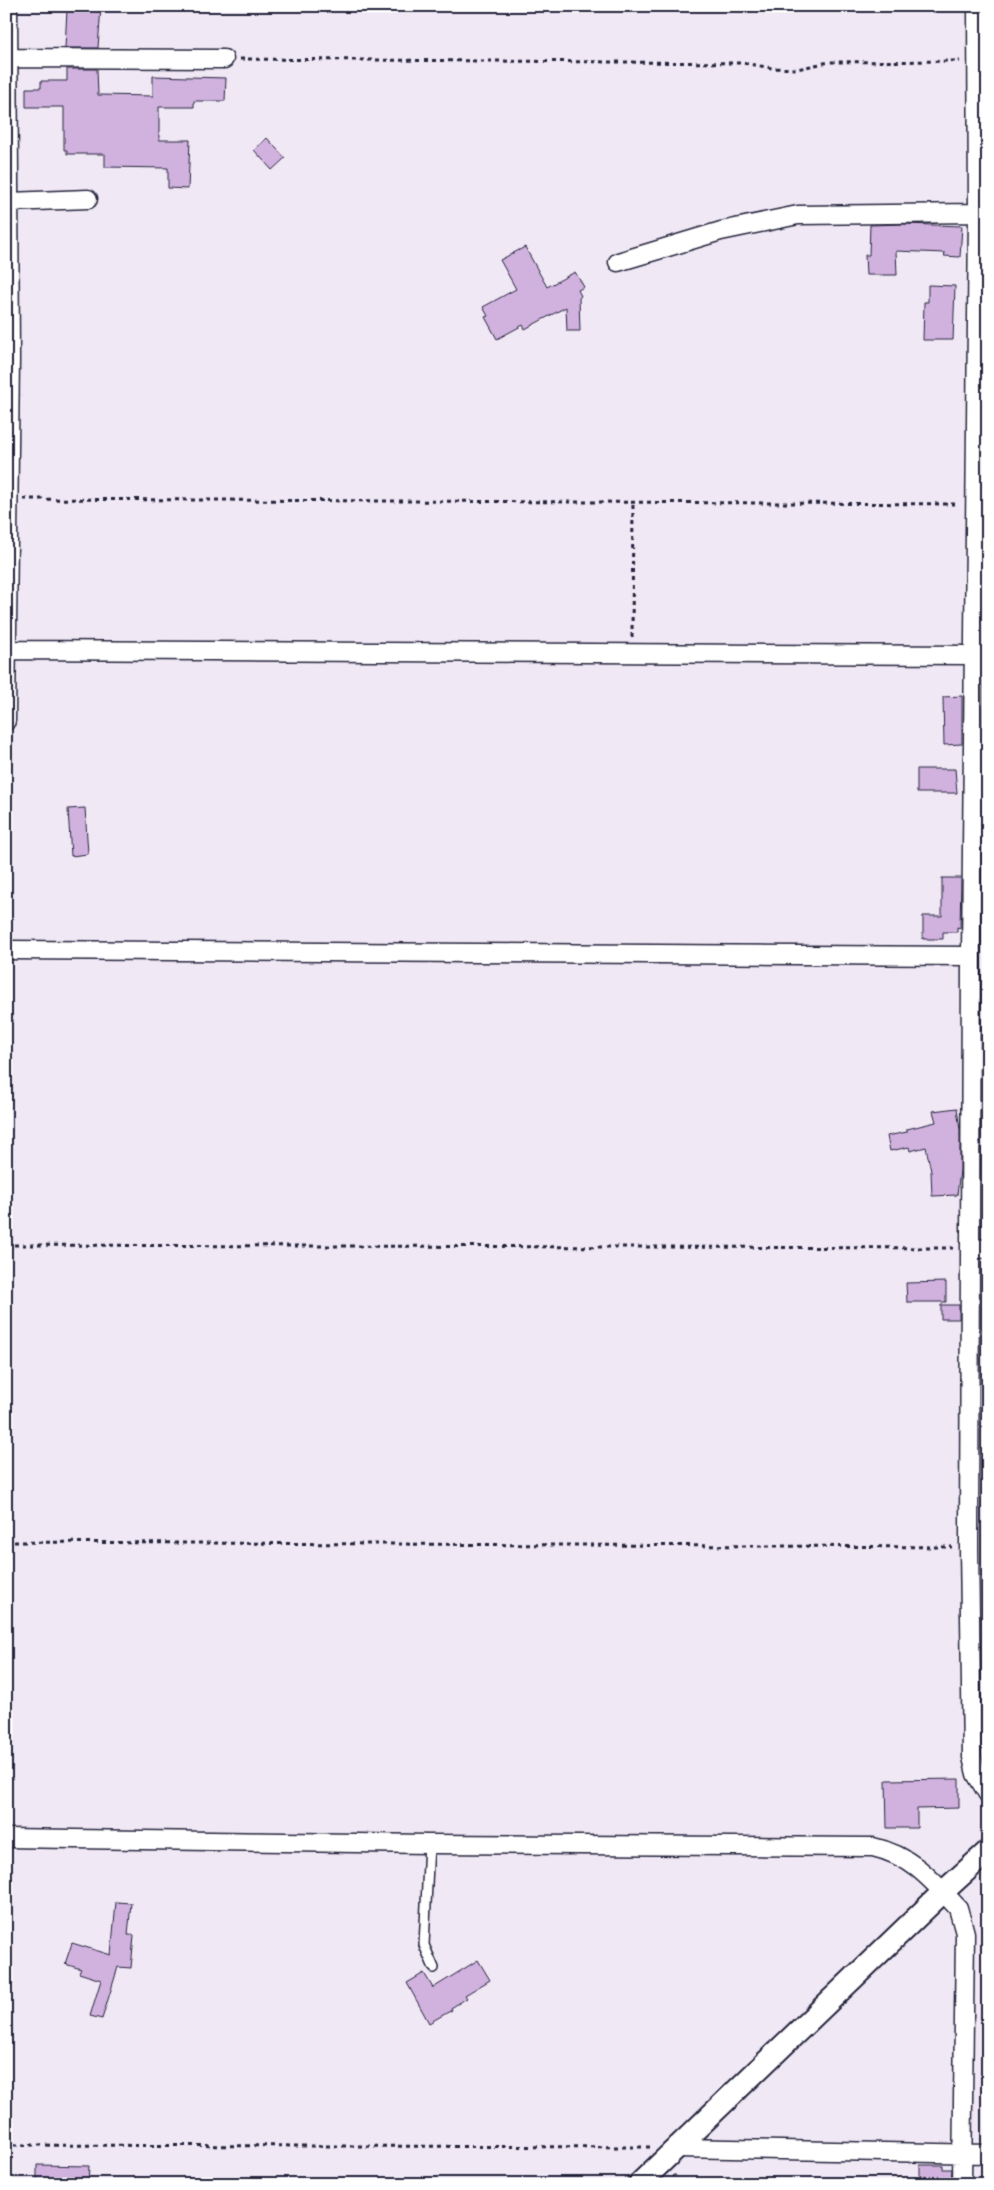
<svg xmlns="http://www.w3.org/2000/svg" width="994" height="2190" viewBox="0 0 994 2190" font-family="'Playpen Sans',sans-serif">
<rect width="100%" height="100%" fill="#f1e8f5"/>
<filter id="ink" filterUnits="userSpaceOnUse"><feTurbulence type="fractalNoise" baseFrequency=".02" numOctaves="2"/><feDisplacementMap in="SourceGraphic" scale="10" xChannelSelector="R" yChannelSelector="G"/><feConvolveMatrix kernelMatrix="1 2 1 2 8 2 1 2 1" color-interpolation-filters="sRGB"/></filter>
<g filter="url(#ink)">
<path fill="#d1b2df" stroke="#22223b" d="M69,6H101L98,48H65L67,9Z
M67,69H97L98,95L153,96V76L226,78L225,101H194V107H159V140H190L188,189L168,188V168L105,167V154H67V150H64V107H26V88H41V81H67Z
M267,138L285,158L272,170L254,150Z
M904,224L962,226L960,257L944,256L945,253L896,251L897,275H866L865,255H869L870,225Z
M525,247L547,287L575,272L584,287L578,290L581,296L579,298L580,331H567L566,307L525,329L523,325L497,339L485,317L488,316L483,307L516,289L500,260Z
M928,285L955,286L953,340H923L924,302H928Z
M962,696V744L944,745L943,697Z
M917,769H955L957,793H917Z
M85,808L88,854L71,856L68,809Z
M942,878H961L960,928L957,927V932H943V939H923V916H942Z
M957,1108L960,1130V1170L957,1195L932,1196L931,1171L926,1147L910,1151L909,1147L890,1151L887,1136L907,1132V1129L936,1122L933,1111Z
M946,1282V1302H907L906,1283Z
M941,1305H959V1319H941Z
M959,1779V1808L917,1809V1828H887L886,1780Z
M116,1902L131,1903L128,1935H134L131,1968L118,1967L102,2019L90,2016L101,1980L79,1973L81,1969L65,1964L72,1943L111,1955Z
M478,1960L490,1980L465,1995L467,1998L451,2008L452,2010L429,2023L407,1983L424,1973L433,1988Z
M37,2165L89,2166L88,2184H37Z
M920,2165H943V2169H952L951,2184H920Z"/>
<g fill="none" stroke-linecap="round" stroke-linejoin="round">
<defs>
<path id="service" d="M429,1844L424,1945L434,1968"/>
<path id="minor" d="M977,6L978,213L971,956L969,1547L972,1757L976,1774L988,1794
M9,58L224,59
M9,202L88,199
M618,262L721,231L798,215L978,213
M7,650L973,655
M6,721L10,357L8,6
M6,950L971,956
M971,1248L988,1249
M6,1838L429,1844L873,1847C912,1856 931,1879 958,1908L965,1933L962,2184
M677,2148L988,2154"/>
<path id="tertiary" d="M639,2184L943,1892L988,1851"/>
</defs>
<use href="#service" stroke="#22223b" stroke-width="12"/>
<use href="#minor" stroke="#22223b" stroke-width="21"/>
<use href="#tertiary" stroke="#22223b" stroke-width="25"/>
<path stroke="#22223b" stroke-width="3" stroke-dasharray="4 4" stroke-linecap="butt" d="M240,59L743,63L772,68L797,69L829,62L960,61
M23,499L959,504
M632,637L633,502
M6,1245L953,1248
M6,1542L952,1547
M6,2145L651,2147
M674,2184L675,2175"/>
<use href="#service" stroke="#fff" stroke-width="9"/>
<use href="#minor" stroke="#fff" stroke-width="18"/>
<use href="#tertiary" stroke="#fff" stroke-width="21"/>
</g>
</g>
<rect width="994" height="2190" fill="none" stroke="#fff" stroke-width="25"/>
<rect x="12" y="12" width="969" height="2165" fill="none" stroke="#22223b" stroke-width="2" filter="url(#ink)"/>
</svg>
